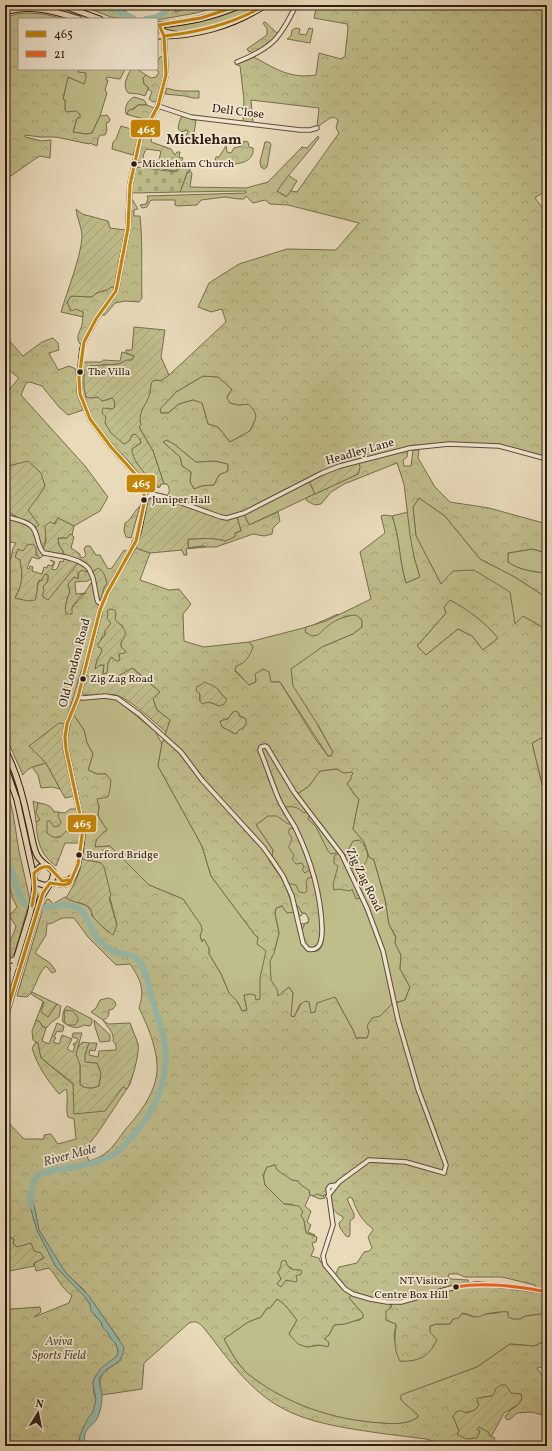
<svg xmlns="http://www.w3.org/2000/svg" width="552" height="1451" viewBox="0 0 552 1451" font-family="Vollkorn,serif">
<defs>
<pattern id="forest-crowns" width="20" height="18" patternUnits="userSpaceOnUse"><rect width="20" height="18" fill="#bfbd8a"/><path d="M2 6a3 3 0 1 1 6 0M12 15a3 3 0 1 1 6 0" fill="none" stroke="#a4a276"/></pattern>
<pattern id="cemetery-stones" width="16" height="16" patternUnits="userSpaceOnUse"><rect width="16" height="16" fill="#bfbd8a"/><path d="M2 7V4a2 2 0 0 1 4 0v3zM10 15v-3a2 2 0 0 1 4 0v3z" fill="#a4a276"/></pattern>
<pattern id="garden-furrows" width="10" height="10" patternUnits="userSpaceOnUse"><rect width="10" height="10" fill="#bfbd8a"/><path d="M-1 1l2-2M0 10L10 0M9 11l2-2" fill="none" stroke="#a4a276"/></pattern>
</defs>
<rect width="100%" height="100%" fill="#e9daba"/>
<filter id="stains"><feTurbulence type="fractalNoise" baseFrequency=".005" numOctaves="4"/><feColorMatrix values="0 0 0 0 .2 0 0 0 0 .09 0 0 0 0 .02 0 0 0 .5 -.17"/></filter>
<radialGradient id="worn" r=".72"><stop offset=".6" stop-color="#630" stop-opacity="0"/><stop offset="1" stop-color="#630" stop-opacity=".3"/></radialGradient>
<path fill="#bfbd8a" stroke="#776d4d" d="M246,5H262C241,17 219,28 194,31C186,32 178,31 169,32L166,31L165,29L168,26L209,19Z
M296,28L300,29L299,34L306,35L309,28L313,29L310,43L287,39L291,36L292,30Z
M79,69H125L120,79L107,77L106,80H108L105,90L107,93L100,116L92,133L86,134L73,132L77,118L72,112H67L65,110V100L63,99L68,77L83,83L78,72Z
M131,69H137L146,75L143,78L144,84L148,87V89L145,96L139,94L128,93C122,85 127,77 131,69Z
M134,97L144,100L147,105H138L127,113L129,115L126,114C124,107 128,100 134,97Z
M121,126L131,129L129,134L139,138L133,155L112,149L113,142L116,139Z
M288,175L297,181L287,197L277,191Z
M203,376L218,377L232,389L227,397L230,403L239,405L248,404C260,415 256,417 250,431L230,442L218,427L208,424L202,403L193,400L179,404L168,413H161L160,409L176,392Z
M167,440L174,444L196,462L215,461L228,464V471L219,475L214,485L202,486L194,489L190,482L191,472L182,466L180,457L163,442Z
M309,481L315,494L249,525L244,514Z
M419,498L445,516L480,559L515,577L547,598V630L523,616L515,624L441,584L416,536L413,507Z
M408,512L414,557L420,577L406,583C399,561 400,538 392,516Z
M532,549L547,553V573C533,572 519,570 508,562V553Z
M450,599C468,610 484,621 498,638L483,650L472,636L458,629L426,655L417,646L446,613L444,607Z
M338,614L341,618L356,614L362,620V627L353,634L322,647L318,726L333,752L331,756H328L280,682H256L249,685L235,670V666L241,664L253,647L249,642L311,626Z
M99,697H109L118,701L155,731L162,744L158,766L202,846L211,876L255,935L274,953L279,933L275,914L276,908L282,906L295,912C297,922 299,945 308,951C312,952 317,952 320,949C331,937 316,871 309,856C302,838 292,821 283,803L294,796L321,828L346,865L370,918L383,955L392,1004C382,1014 372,1025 367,1038H356L353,1030L335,997L315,1012L310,1013L309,1002L300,1004L294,1017L290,1016L293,993L289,987L278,997L256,1000L244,995L247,1010L242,1011L237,1001L229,993L221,974L209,954V948L203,943L200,936L202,930L183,899L149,885L110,846L95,847C95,838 100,835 107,830L98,816L99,807L97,799L106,774H97L88,770L93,754L87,743L84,730L73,714L80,700Z
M547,735V802L544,793L532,743Z
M46,763L60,789L52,787L41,788L38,775L32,767Z
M337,769L344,773L352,771L353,774L351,779L347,784C352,789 353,795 359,799L353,829L364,842L369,857L374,860L385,899L389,924L396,938L395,943L401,955L400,969L410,987L405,1000L395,1003L382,943L354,875L340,850L322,825L296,795L309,786L320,771Z
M33,801C41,805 50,803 54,812L65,813L70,809H77L80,833L73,830C70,834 67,834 62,836C47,841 46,831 42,819L36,822Z
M282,805L304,851L313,877L321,923L302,930L301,924L308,923C309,919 308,914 303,913L301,916H299C294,895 285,873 272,856L273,850L256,825Z
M67,1006L92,1019V1023L90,1026L84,1025C76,1030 70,1027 63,1022C62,1017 63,1009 67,1006Z
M94,1020L110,1035V1041L100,1042L95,1027Z
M275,1165L292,1180L298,1181C305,1190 319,1190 325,1198L320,1199L310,1195L305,1206L311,1211L307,1222L311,1225L308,1232L315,1235L313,1236L306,1233L304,1221L292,1204H284C272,1193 257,1185 267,1167Z
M351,1295L377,1302L391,1304L386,1320L396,1324L394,1337L400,1361L415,1360L430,1332V1326L436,1324H450C456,1313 462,1312 473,1317L486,1314L497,1313L503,1311L508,1312L520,1319L525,1316L547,1313V1340L534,1346L510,1344L477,1367L402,1395L401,1400L419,1416C409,1425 393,1424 381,1423C333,1420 286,1405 248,1374C237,1364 231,1352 224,1339L248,1322L261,1317L267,1308H270L277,1299C286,1304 291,1313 297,1320L289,1334L307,1347L320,1345L324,1346L325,1341L324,1339L329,1335L334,1325C344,1325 351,1321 360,1320L363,1314L349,1298Z"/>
<path fill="url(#forest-crowns)" stroke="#776d4d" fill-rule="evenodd" d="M80,5H114L127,12V17L129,19L111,17Z
M172,5H178L175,12L197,5H215L214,8L196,13L157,20L156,19L166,14Z
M310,5H547V190L535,198L547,214V459L499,446L449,444L408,449L407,457L403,460L404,466H411L413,450H419L418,458L435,487L450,502L489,508L547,524V553L532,549L508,553V562C519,570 533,572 547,573V598L515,577L480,559L445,516L419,498L413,507L416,536L441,584L453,571L474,570L510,592L515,624L523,616L547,630V735L532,743L544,793L547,802V1313L525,1316L520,1319H513L508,1317V1312C505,1311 489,1313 486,1314C482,1315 481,1317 477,1317C471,1317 468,1313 462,1313L459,1318L453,1319L450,1324H436L430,1326V1332L437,1340C429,1357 418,1362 400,1361C393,1348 395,1338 396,1324L386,1320V1311L391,1308L392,1302L353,1293L349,1298L363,1314V1318L345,1324L334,1325L329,1335L324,1339L329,1342L328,1347L320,1345L307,1347L298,1344L289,1334L297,1320C291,1313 286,1304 277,1299L270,1308H267L261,1317L248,1322L224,1339C231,1352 237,1364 248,1374C286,1404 333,1420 381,1423C393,1424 410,1425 419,1416L401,1400V1395L477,1367L510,1344L534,1346L547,1340V1366L537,1368L547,1382V1416L531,1412L517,1413L509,1420L506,1419L505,1416L508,1414L509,1411C516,1407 522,1403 521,1394L495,1392L492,1396L484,1397L477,1401L479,1405L475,1410L453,1416L459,1431L457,1433L473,1438L477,1437L480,1431L477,1429L479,1427L488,1432L490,1436L495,1438L491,1446H484L483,1443L479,1442L474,1446H460L464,1443L458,1445L459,1446H451L450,1444C441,1444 434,1441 426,1439C413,1437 399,1436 386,1434C345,1428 298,1423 265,1397C240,1378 223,1352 204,1328C199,1323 196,1320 189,1323L144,1363L142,1389L102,1395C95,1374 106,1371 121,1360L119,1339L84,1290L66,1273L60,1265L39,1230L33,1201L32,1213L37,1230L56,1267L85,1297L90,1304L95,1316L101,1322L103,1328L108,1333L111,1339L116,1344L118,1351L117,1356L96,1375L93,1382L94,1395L96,1399L93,1412L83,1429L79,1440V1446H5V1352L8,1350L5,1346V1322L9,1320L8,1312L11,1309L40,1307L41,1312L34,1317L69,1303L72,1295C62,1290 57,1276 49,1268L36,1271L34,1263L44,1258L41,1254L17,1247L13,1244L14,1239L5,1236V1119L24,1139H44V1135L51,1134L58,1144L76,1139L74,1119L68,1117C65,1108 69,1098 66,1089L59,1094C47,1080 37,1065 32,1048L36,1042L38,1043L41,1058L105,1111L130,1023L138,1045L135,1066L130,1084L97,1134L87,1146L85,1151L89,1161C109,1155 113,1146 125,1130C138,1115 152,1098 156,1078C161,1057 148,1026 139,1008C145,990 141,980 130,964L116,965L88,937L74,918C70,918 65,917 60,919C55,921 53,924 47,924L46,935L35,953L50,963L56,971L52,973L46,966C37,974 36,990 27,997L17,996L44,905L47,899L50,900L53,904L65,897C74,904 92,902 92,916L108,932L117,925L101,863L81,859L85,827L67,741L70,725L73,714L84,730L87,743L93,754L88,770L97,774H106L111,780L110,789L108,797L97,799L99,807L98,816L107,830C101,835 95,838 95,847L110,846L149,885L183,899L201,925L202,930L200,936L202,942L204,939L209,948V954L221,974L229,993L237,1001L242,1011L247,1010L244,995L250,994L255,995L256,1000L260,999V978L266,951L257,944L258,937L255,935L211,876L202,846L158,766L162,743L170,720L157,710L153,699L160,692L133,668L115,678L99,683L86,675L102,614L104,601L136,548L150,553L140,580L169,590L179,589L191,604L183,614L184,641L204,647L249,642L253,647C249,657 246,663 236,666L235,671L249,685L256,682L255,674L263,669L269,672L271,682H280L314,737L328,756H331L333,752L318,725L293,686L291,669L322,647L353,634L362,627V620L356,615C341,615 327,625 318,635L312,636L305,632L306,627L326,621L371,599L360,552L385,533L381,516L384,515L392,516C400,538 399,561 406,583L420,577L414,557L410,535L404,484L397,463L344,484L331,492L321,504L315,505L307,501L306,498L358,474L360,467L358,460L345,463L243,513L227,516L225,517L167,496C170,491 170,489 167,484H164L153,451L139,427L141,425L139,419L140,413L150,393L151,383L153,381L157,380L161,381L169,375L226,322L222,309L211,312L198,307L209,283L239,264L287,249L336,250L359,223L288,205L270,204L265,200L253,203L246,196L244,199H239L225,197L201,200L197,205L177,206L175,205V200H152L150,201L147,207L142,208L140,205L146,204L148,199L147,196L246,193V191L180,192L187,173L190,171L192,173L190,187L246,188L268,182L302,147L307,148L318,136L319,138C306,156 290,172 277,191L286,197L291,191L297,192L339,133L336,128L338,120L334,117L330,118L317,127L319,108L251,100L253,123L243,122L244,100L240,66L235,64L254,57C276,69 290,79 316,75L319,53L341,59L345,56L348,28L347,24L314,18L316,9ZM203,376L218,377L232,389L227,398L230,403L239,405L248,404C260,415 256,418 250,431L230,442L218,427L208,424L202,403L193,400L179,404L168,413H161L160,409L176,392ZM167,440L174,444L196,462L215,461L228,464V471L219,475L214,485L202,486L194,489L190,482L191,472L182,466L180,457L163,442ZM450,600C468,610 484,621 498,638L483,650L472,636L458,629L426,655L417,646L446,613L444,607ZM108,614C114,618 117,623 123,626C122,637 121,646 119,656L120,659L111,657L103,674L104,665H99L95,668L97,660L102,651L101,638L105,635V631L111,623ZM209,685C220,687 219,694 227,699L219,706L212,703L200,701L199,686ZM233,712L246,719L236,734L222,727L223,719H228ZM337,769L344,773L352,772L353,774L351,776V779L347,784C352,789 353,794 359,799L353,829L364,842L369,857L374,860L385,899L389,924L396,937L395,943L401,955L400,969L410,987L405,1000L392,1004L380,1016L372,1018L367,1026L369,1032L367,1038H356L353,1030L335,997L317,1003L315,1012L311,1013L309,1002L305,1001L301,1004L294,1017L291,1016L293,993L289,987L278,996L277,989L271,980L270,961L274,953L279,933L275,914L276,908L282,906L287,913L295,912L284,882L268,859L272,856L273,850L256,825L268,816H277L288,824H291L282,805L283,803L285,807C294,806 298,807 304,813L307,812L294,796L309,786L320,771ZM275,1165L277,1170L292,1180L298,1181L301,1185L309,1190L310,1195L313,1196L317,1194L323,1196L326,1195L330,1196C331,1207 333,1212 343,1217V1219L339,1223L340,1228L346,1236L349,1237L350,1234V1221L354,1218V1214L347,1199L350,1197L352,1198C357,1211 361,1220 372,1228L373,1230L368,1237L372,1248L369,1251L364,1252L357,1263L339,1267L335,1275L325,1261L321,1263L319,1258L311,1256L314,1249L312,1243L316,1242L317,1237L306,1233L304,1221L301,1215L303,1212L299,1206L284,1204L265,1185L263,1175L267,1167ZM287,1265L294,1270H300L296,1276L277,1284L281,1279L280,1268ZM449,1274H458L465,1277H502L535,1285V1289L495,1283H469L468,1280L451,1279L448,1277Z
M28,13L44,14L64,19H19V69H79L78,72L86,73V78L84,84L68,77L63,99L65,100V110L67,112L76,111L80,114V118H77L73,132L86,134L92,133L100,116L107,115L110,119L109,122L106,123L107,130L105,135H100L98,139L97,146L90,143L89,144L56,137H40L25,135V137L42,141L51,140L50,158L40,156L35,159L5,180V18L16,14Z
M265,22L278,34L267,45L253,54L250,51L249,52L247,49L267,35V29L263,23Z
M164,56V74L157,101L153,102L149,99L152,92L148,89V87L144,84L143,78L146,75L151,78L156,77L159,72L155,69H157V64L160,57Z
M167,88C176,92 189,91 199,91V98H193L185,96L165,94Z
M138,105H147L154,108V110L146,125L144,122V119L129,115L127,113L129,110L134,109Z
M182,115L196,120L193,140L186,135L188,132L187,130L182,132L178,129L179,123Z
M147,130L153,132L151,142L171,149L175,155L177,152H180L179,157L183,158L177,170L174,171L142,165L146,163L158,165L161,151L146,149L143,156L144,161L139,163L137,161L141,143Z
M244,141L248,142L249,147L253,148C255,162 238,165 227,164C223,164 219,162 215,160L216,157H219L226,146L227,152L231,153L234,148L242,146Z
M265,142H269L271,144L267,167L264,169L261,167L260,162Z
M132,199L138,209L134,210V216H140C143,244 141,271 142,298L139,302L125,301L115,303L105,315H103L102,316L101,314L118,291L119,286L125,249L129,235Z
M111,287H114V290L82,344H80C75,337 80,332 82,325C83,321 82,316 83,312L71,311L67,302L71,296L92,297C99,289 105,293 111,287Z
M5,336L23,356L42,342L53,338L58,343L59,350L49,353C52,360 55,363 58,370L69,366L76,369L77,394L83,410L68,415L59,407L42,386L30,382L26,383L21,395L85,466L108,497L100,511L74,526L58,518L46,535L43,556L40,558L36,555V548L23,551L15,556L20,560C23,576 23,583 15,598H36C37,587 37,582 45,574L48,575V579L46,584L50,597L61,582L78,563L85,567L88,571L78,573V579L74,577L68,585L70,592L67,599L65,609C67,609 69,609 71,608C75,606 89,588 90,584L93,583L96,601L99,606L92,636L65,724L30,746L46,763C36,766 28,767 23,775L5,735V564L11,558L13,548L16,543L5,541V512L9,511C16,519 28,520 36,527L8,467H5V393L10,389L19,378L5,367Z
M122,352L134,356L132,360L125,361L119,364L90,366C84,379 83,383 86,397L91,398L98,397L102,401L112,398L114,400L115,407L112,409L107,408L106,416L129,441L132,435L135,434L140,439L141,443L132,449L136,461L152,481H155L157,485L160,487L150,489C144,480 138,472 131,464C113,444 88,422 82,394C80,384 81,373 82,363L84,362H101L103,360L120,361Z
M140,506L131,538L126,537L124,531L125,523C132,519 134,511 140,506Z
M278,512L280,521L273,528L272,534L264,536L253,534L216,547H206L203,546L188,548V539C200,539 214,537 225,541L235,533L241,531L237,517L244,514L249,525Z
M70,533L74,537L71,548L80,554V557L83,558L86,555L84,549L86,546H90L96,555H100L108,569L112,568L124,550L128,552L105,593L103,592L106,581L105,580L104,575L95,570L93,572C87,562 75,557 63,555V551L59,545L58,538H67Z
M5,781L13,813L19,851L30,900L15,952L11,957L5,959C5,947 13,938 16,926L9,916L17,907L12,897L11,890L5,888Z
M38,803C45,804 51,805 54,812H59L58,816L61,822L59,826L54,827L50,821H47V833C55,840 60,839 66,831L71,833L73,830L80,833L79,843H65L56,866C40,855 37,840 36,822L40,820L36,813Z
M310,814L337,851L336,853L331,854L328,851L316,827L308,819Z
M290,828L294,829L311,869L305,873L302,870L304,867L302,863L296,864L292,859L294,855C286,844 289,849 292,838L288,832Z
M359,840C371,850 371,864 355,871L349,865L344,858L353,841Z
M339,853L361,898L356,899L352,889L350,891L339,889L334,890L333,885L338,866L334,863V856Z
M313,877C318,899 323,922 319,946C304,952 304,942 302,930L305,923H308L309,919L305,913H302L298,906L296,905L287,883L296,885L299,892L305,893L307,891L306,882L308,878Z
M108,998C112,999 115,1000 116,1005L113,1009L109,1010C109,1016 108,1018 103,1020L91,1012L96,1008L100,1000Z
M43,1002L48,1017L57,1004L61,1006L59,1017L53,1021L46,1028L42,1026L40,1022L36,1020Z
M65,1010L73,1011L78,1018V1021L75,1025H67L64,1021L65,1018L64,1014Z
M82,1042L89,1043L85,1055L86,1062L97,1063L101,1073L99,1086C92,1089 87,1089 80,1085V1065L75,1054L80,1044H82Z"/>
<path fill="url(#cemetery-stones)" stroke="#776d4d" d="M183,161L190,163V171L187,173L180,192L133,193L131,191L136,168L137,167L175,172L178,171Z"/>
<path fill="url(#garden-furrows)" stroke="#776d4d" d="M76,209L82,214L108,221L110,228L125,230L114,287H111C105,293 99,289 92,297L71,296L67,302L71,311L76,309L83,312V317L61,312C67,291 81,257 82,237C82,228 77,218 76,209Z
M134,327L165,330L161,357L169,375L161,381L157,380C155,380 153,380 152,382C150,385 151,389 150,392C148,405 137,410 141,425L139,427L153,451L164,484H161L160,487C152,482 131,461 132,449L141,443L140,439L135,434L132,435L129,441L124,444L111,433L105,423L106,417L102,413L103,408L112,409L115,407L114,400L112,398L102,401L98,397L91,398L86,397L84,387V372L90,366L119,364L127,360H132L134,356L126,353V350H132Z
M28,461L41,473L45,486L38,497L28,510L39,525L36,527C28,520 16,519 9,511L5,512V467Z
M359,462L360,467L358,474L315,494L309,481L337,468Z
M156,497L168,499L221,519L227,520L237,517L241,531L235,533V537L225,541C214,537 200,539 188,539V548L203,546L206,547L186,549L187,555H184L182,550L150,553L136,548L141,534L148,502L151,498Z
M58,518L74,526L72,535L70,534L67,538H58L59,545L63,551V555L47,553L43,549L46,541L45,526L50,522L55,524Z
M33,544L36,548V555L40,558L38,559L32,557L27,568L29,569L30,566L33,567L32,571L42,574L44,567L47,568L48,565L52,566L54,562L50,560L55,562L52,569L54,570L57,569L60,561L63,562L64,559L78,563L48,600L42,596L44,591L43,586C47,583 49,580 48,575L45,574L41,581L39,580C36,586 38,594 35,600L28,601L15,598C23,583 23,576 20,560L15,557L18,549L23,551L27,545Z
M98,568C105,571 105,578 107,584L104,588L100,601C93,596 97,581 93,572Z
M83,570L85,572L88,571L91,578L88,581L75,582L76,594L86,593L81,595L72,607V614H66C64,606 67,599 70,592L68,584L74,577L78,579L79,572Z
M109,609L115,610L116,614L115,619C121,627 131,631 121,642V647L125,650V653L119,654V656L120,660L117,661L111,657L108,663L107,673L103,674L104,665H100L95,669L97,660L102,651L101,648L98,647V644L105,635V631L111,623L107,619L108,614L107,611Z
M132,668L160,692L153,699L157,710L170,720L166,732C154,722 130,699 116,695C106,693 89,698 82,693L86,675L99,683L115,678Z
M205,682C209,685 212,684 215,687C220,690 221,696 227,699L224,704L219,706C213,703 209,701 202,704L200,701V694L196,691L197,686H199Z
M236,711L239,713V716L246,719V724L243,729H240L236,734L222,727L220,721L228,719L233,712Z
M59,723L65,724L63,749L74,796L65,798L46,763L29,746Z
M81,859L101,863L104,867L111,895L109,898L117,925L113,935C107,931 98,923 94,918C91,914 92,910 89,907C83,902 73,903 66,898C72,888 83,870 81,859Z
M32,992L57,1004L48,1017L41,1012L44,1002L31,994Z
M36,1020L40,1022L42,1026L46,1028L42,1041L49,1044L57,1023L64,1026L63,1031L61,1032L57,1031L54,1037L56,1038L53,1042L59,1044L62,1035L72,1039L67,1049L73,1052L75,1045H73L74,1043H76L78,1039L72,1037L73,1033H82L76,1054L80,1065V1085C87,1089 92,1089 99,1086L101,1073L97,1063L85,1062V1055L89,1043H97L95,1051L90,1050L89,1055L98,1057L99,1051L116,1050V1045L113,1041C115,1033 107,1027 103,1020L108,1024L130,1023C132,1030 136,1037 138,1044C140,1053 132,1081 127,1089L123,1087L105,1111L74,1114L73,1083L41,1058L38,1043L33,1040L32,1031Z
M5,1236L14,1239L13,1244L17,1247L31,1243L34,1251L41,1253L44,1258L34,1263V1266L5,1272Z
M284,1260L286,1261C287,1269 293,1270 300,1270L302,1271L301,1274L296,1276L297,1280L296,1282L286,1280L281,1287L277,1284L281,1279L278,1272L281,1266V1262Z
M501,1385H506L511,1393L521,1394L522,1399L518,1405L504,1413L491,1437L488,1432L479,1427L477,1429L480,1431L477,1438C466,1439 467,1440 457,1434L459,1431L453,1416L457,1411H462L466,1413L475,1410L479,1405L477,1401L478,1398L492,1396L495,1392V1389Z"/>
<path fill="#97bbad" stroke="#6d7c6e" d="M28,1199L33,1201L39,1230L57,1259L66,1273L89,1296L124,1347C122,1369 106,1363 100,1377C98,1384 102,1390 102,1396C102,1402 101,1409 99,1414C95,1428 80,1426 86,1446H79L80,1435L88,1418L93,1412L96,1399L93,1384L94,1379L101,1368L117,1356L118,1351L116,1344L111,1339L108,1333L103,1328L101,1322L91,1311L90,1304L85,1297L56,1267L37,1230Z"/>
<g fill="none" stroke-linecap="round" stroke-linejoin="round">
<path stroke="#6d7c6e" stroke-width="1" d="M67,1446L80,1441"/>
<path stroke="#97bbad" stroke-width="6" d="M106,5L110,8L133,18
M146,19C157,18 164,15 169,5
M5,858C7,861 9,865 11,869C15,877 18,899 26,904C42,914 60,900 76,907C89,913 89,929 98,939C101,943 110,950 115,952C123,955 133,953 139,961C147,971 148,984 151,995C158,1019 169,1044 165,1069C162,1097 148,1120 129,1140C125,1145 121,1150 116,1153C105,1160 92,1163 80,1166C71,1168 44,1171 38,1175C32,1180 30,1199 31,1206"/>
<defs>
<path id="minor" d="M237,62C272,48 280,39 296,5
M158,106L191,117L300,130H310L317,128
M145,499L152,494L165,497L221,517L227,518L244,513L322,473L340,466L410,448L449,444L499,446L547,459
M5,516C13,519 23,520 30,525C39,531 36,546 44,553L66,557L78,561L85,565L89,569L93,578L97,599L98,602L102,604
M78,697L83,698L105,696L117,698L139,714L181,752L202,780L263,847L273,861L283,876L292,896L303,943L308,949C321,952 322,939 322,929C321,892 311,860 295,827C289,817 281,806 277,795C271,780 266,765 260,750L261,747L265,746L267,747L294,792L342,855L367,908L383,951L398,1020L418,1089L446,1165L444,1173L441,1172L406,1162L369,1160L339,1182L328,1196
M5,962L11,961L16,958
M5,964L15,967
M7,965L9,979
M336,1185L330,1186L328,1189L333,1225L323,1256L325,1265L345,1289L353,1294L370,1299L387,1302H401L455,1287L477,1284L506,1286L547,1292"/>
<path id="major" d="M157,28L166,32L176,34
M54,873L62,881L68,880L72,877
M50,883L64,885L70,883C79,870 82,845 83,829L66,749L65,737L67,724L78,697L100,610C108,586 123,567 134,544C139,535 140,525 142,515C145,500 146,489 138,477L111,447L90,419L80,394L79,378L82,350L84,342L96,319L116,291L128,228L130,185L136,157L140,139L158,106L166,75L164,36L161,27L159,25"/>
<path id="highway" d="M61,5L100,19
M5,12C31,4 54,11 79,19
M157,25C187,23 214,17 241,5
M157,36C194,37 234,26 265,5
M5,750C17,772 23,796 28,820C31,831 32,843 36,853C40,864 50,865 54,873L52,880L41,898L5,1017
M5,766L17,800L35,882L34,896L30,914L5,996
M34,873L40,867L46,866
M35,882L43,885H49"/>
</defs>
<use href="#minor" stroke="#5e4c3a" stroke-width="5.5"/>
<use href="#major" stroke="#2f1d10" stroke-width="6"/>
<use href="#highway" stroke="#2f1d10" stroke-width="7"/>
<use href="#minor" stroke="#f1e7d2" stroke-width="3.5"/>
<use href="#major" stroke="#e9daba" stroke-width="4.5"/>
<use href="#highway" stroke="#e9daba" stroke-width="5"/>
<defs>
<path id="bus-1" d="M164,36C200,32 234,24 265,5
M32,906L35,890L34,873C39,869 42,866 49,867L62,881L69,880
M5,1017L43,893L50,883L64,885L70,883L78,864L83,829L66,749L65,737L67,724L78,697L100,610L107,593L136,541L144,504V490L138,477L111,447L90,419L80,394L79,378L84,342L96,319L116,291L128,228L130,185L140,139L158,106L166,75L164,36L159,25L201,18L241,5"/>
<path id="bus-2" d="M455,1287C486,1282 516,1286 547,1292"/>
</defs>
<use href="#bus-1" stroke="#f1e7d2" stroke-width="6"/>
<use href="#bus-2" stroke="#f1e7d2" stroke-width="6"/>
<use href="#bus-1" stroke="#c58404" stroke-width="3"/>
<use href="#bus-2" stroke="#f26522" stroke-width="3"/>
</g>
<g fill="#2f1d10" stroke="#f1e7d2" stroke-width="1.5">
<circle cx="134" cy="164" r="3.5"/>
<circle cx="80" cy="372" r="3.5"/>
<circle cx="144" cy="500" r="3.5"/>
<circle cx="83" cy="679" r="3.5"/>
<circle cx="79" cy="855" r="3.5"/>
<circle cx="456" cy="1287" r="3.5"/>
</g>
<g text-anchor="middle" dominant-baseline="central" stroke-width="3.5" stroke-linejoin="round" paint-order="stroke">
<g font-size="11" fill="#2f1d10" stroke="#f1e7d2" text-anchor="start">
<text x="142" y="164">Mickleham Church</text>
<text x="88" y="372">The Villa</text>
<text x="152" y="500">Juniper Hall</text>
<text x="90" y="679">Zig Zag Road</text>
<text x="86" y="855">Burford Bridge</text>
<text x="448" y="1281" text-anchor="end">NT Visitor<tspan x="448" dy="14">Centre Box Hill</tspan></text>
</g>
<g font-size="12" fill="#2f1d10" stroke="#f1e7d2">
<text transform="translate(238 112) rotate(7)">Dell Close</text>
<text transform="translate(360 452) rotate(-16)">Headley Lane</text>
<text transform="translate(75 663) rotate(-75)">Old London Road</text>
<text transform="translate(364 880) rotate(64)">Zig Zag Road</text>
</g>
<g font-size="12" font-style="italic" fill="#5a4d35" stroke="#f1e7d2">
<text x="59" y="1342">Aviva<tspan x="59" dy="14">Sports Field</tspan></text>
</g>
<g font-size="13" font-style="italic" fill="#4e4c3f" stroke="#f1e7d2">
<text transform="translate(70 1156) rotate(-15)">River Mole</text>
</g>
<g font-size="14" font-weight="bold" fill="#2f1d10" stroke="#f1e7d2">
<text x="204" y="140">Mickleham</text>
</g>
</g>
<g stroke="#f1e7d2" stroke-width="1.5">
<rect x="130" y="119" width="31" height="19" rx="4" fill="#c58404"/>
<rect x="126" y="474" width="30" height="19" rx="4" fill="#c58404"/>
<rect x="67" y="814" width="30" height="19" rx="4" fill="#c58404"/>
</g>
<g font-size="11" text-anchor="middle" font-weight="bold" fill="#fff">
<text x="146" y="133">465</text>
<text x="141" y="487">465</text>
<text x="82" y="827">465</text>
</g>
<rect width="552" height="1451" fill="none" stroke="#e9daba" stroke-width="20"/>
<rect x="6" y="6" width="540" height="1439" fill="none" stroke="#2f1d10" stroke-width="2"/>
<rect x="10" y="10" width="532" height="1431" fill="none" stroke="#2f1d10"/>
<rect x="18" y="18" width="140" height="52" fill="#f1e7d2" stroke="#a39684"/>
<rect x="26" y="31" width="20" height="6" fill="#c58404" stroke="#a39684"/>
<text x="54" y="38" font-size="12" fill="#2f1d10">465</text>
<rect x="26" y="51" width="20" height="6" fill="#f26522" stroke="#a39684"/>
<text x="54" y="58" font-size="12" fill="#2f1d10">21</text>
<g transform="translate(38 1413) rotate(10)" stroke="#f1e7d2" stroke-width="3" paint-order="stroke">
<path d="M0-3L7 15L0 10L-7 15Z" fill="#2f1d10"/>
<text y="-6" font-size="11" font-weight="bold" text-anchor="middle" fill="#2f1d10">N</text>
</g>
<rect width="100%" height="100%" filter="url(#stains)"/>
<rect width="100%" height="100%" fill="url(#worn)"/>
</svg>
